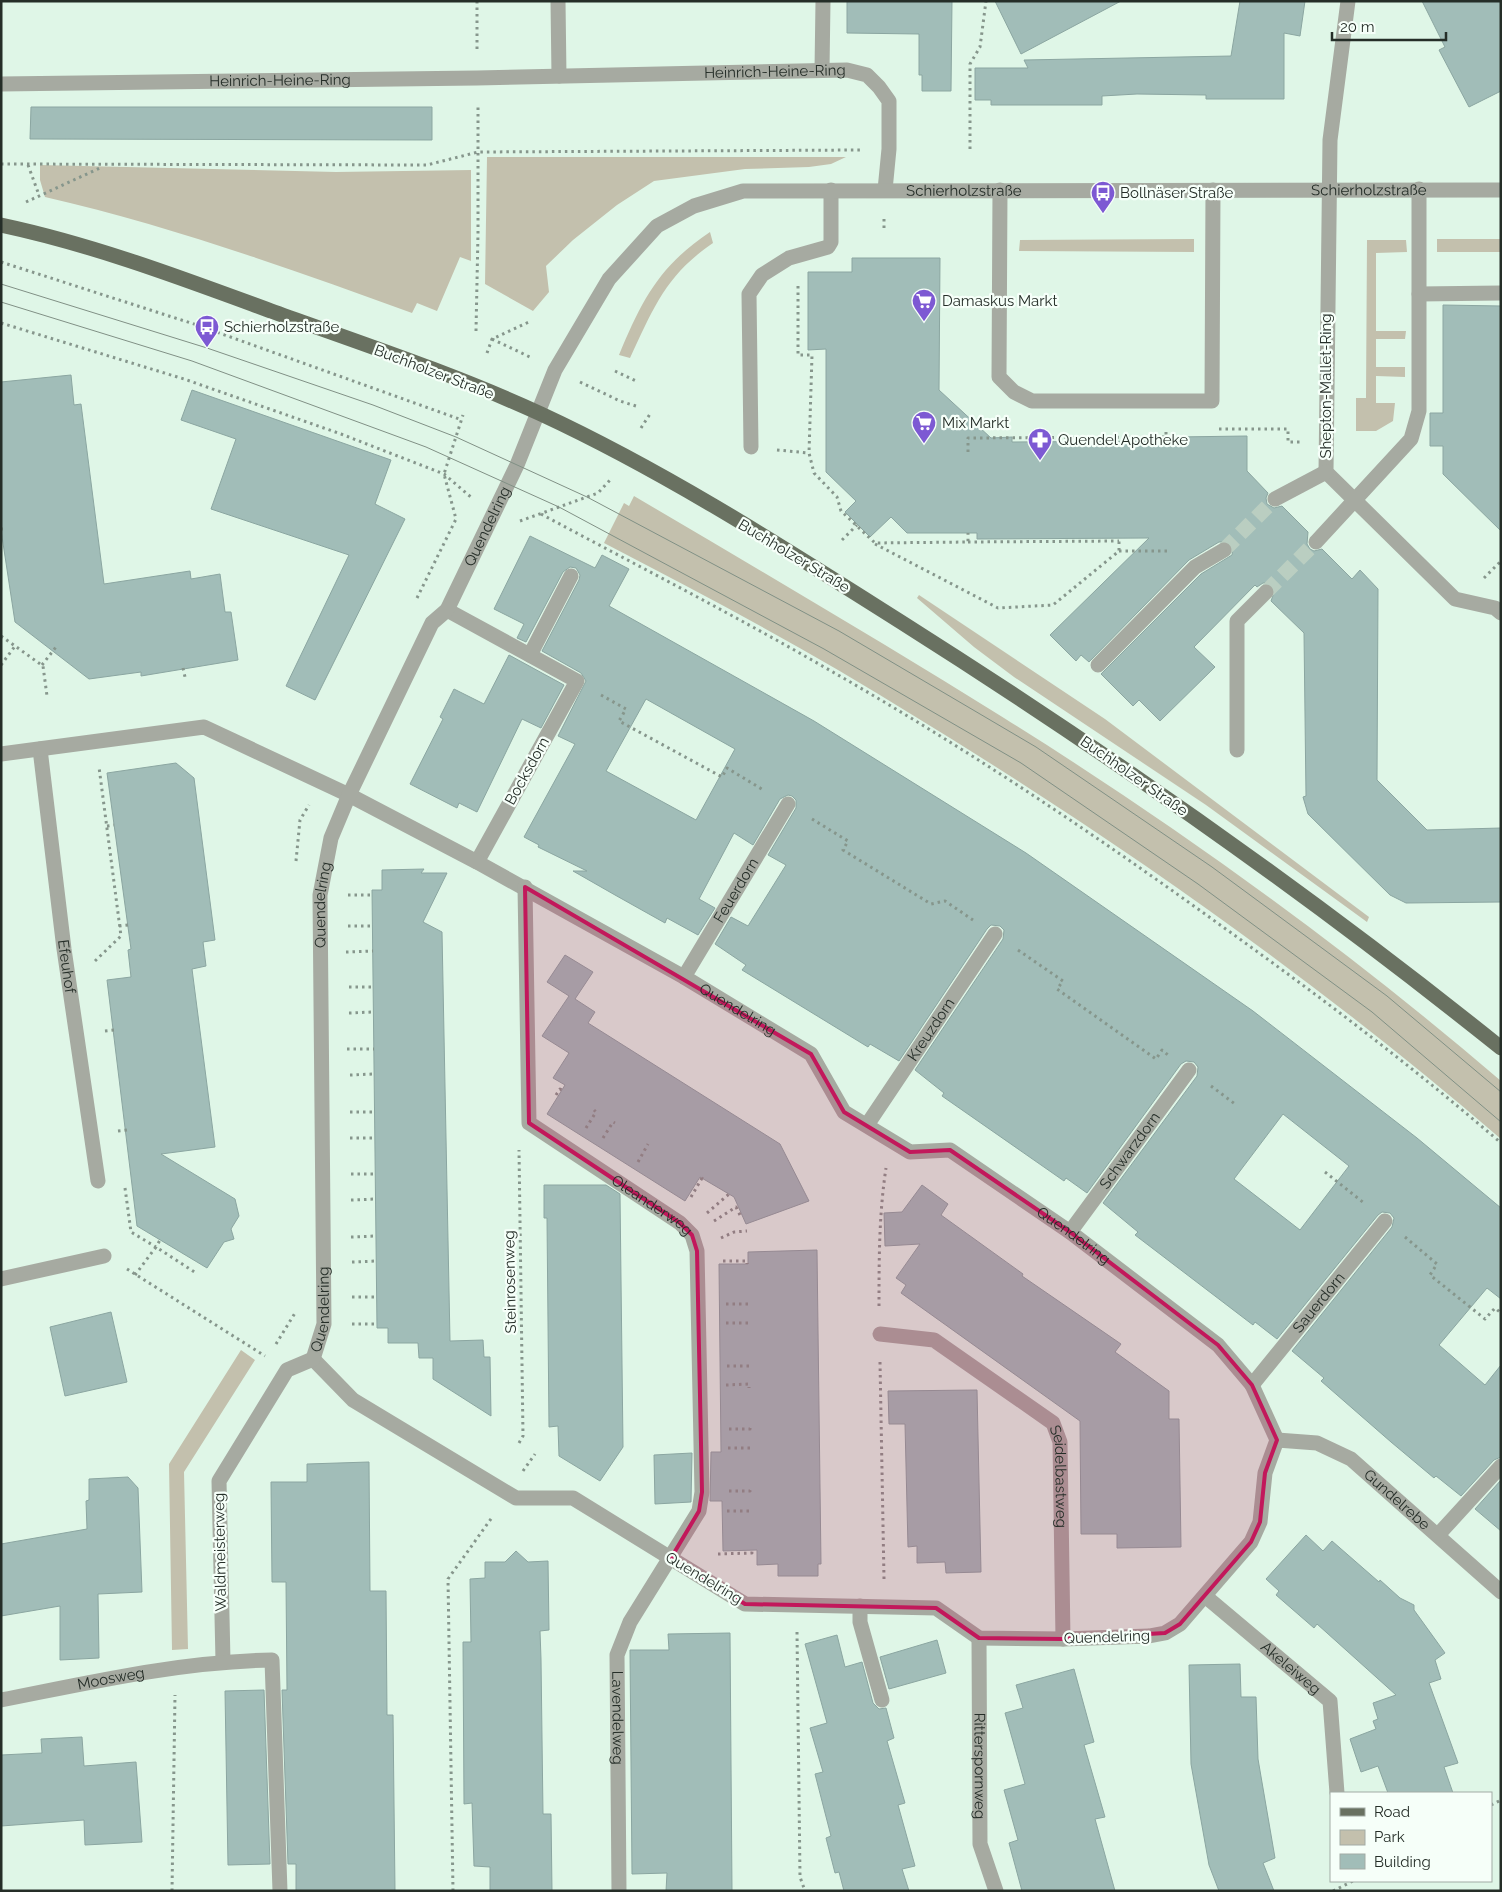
<svg xmlns="http://www.w3.org/2000/svg" width="1502" height="1892" viewBox="0 0 1502 1892" font-family="Raleway,sans-serif">
<rect width="100%" height="100%" fill="#dff6e7"/>
<path fill="#c3c0ad" d="M487,157H846L831,164L809,167L745,169L654,181L617,205L573,240L546,266L549,292L533,311L485,284Z
M40,165L336,172L471,170V261L460,257L437,311L417,303L412,313C291,269 171,226 45,197L40,180Z
M710,232L713,243C666,275 654,307 630,358L619,355C642,300 659,266 710,232Z
M1194,239V252L1019,251L1020,240Z
M1437,239H1501V252H1437Z
M1367,240H1406L1407,252L1376,253V331H1406L1405,339H1376V367H1405V377L1376,376V403H1395L1393,421L1376,431H1356V398H1366Z
M634,496C758,569 882,642 1004,718C1177,826 1346,948 1501,1081V1139C1296,962 1071,808 838,670C761,625 683,584 604,543L624,503L629,506Z
M919,595L1105,719L1369,917L1367,922L1206,805L1014,677L974,647L917,598Z
M241,1350L255,1360L184,1472L188,1649L172,1650L169,1464Z"/>
<path fill="#a1bdb8" stroke="#8ba6a1" fill-rule="evenodd" d="M847,1H952L951,91H922V75H919V34L847,33Z
M995,1H1121L1021,54Z
M1240,1H1305L1300,36L1284,33V99H1206V95L1137,94L1102,96V105H991V100H975V68H1028L1024,60L1231,56Z
M1422,1H1501V91L1469,107L1439,50L1445,47Z
M31,107H432V140L30,139Z
M852,258H940L939,390L991,438L1012,437V442L1170,441L1175,437L1247,436V471L1268,493L1266,498L1267,504L1274,508L1282,506L1308,532L1307,544L1310,549L1314,551L1322,549L1352,579L1360,570L1378,589L1377,780L1427,830L1501,828V902L1406,903L1390,895L1308,814L1303,797L1306,796L1304,633L1271,601L1275,590L1269,583H1263L1257,587L1255,585L1194,647L1215,667L1160,721L1139,700L1133,706L1101,674L1201,574L1232,555L1233,549L1229,542H1219L1189,560L1089,662L1081,655L1076,661L1050,635L1149,538L977,539V533H907L891,517L870,537L845,512L856,501L826,472V349L808,350V272H852Z
M1443,305L1501,306V531L1443,474V446H1430V413H1443Z
M71,375L74,405L81,404L104,584L190,571L191,579L220,574L225,612H231L238,660L141,676V672L89,679L15,622L1,530V382Z
M192,390L391,460L375,504L405,519L315,700L286,686L349,555L211,509L236,439L181,420Z
M530,536L595,568L602,555L629,569L609,606L814,721L1026,853L1253,1011L1417,1138L1501,1208V1299L1487,1288L1439,1345L1485,1385L1501,1365V1457L1494,1460L1461,1496L1436,1476L1434,1478L1391,1442L1321,1381L1324,1378L1292,1351L1392,1227L1394,1218L1390,1213L1382,1212L1378,1215L1277,1339L1255,1322L1253,1325L1135,1235L1138,1232L1103,1203L1197,1076L1198,1067L1194,1062L1186,1061L1181,1064L1087,1193L1066,1178L1064,1181L942,1096L944,1093L915,1070L1003,939L1004,930L1000,926L991,925L987,929L899,1061L870,1044L868,1047L742,970L746,965L715,944L731,917L748,926L786,865L768,855L796,808V800L792,796L788,795L780,799L753,845L734,833L699,899L715,908L698,935L667,918L665,923L615,895L573,871H587L538,847L539,845L524,837L575,744L558,736L586,681L581,673L542,651L579,580L580,575L576,568L570,567L563,572L526,642L517,638L524,624L494,609ZM646,699L735,749L696,820L606,771ZM1283,1114L1349,1166L1300,1230L1234,1179Z
M509,655L564,685L541,728L522,719L477,812L459,803L457,808L410,784L443,719L440,717L454,689L484,704Z
M176,763L194,778L215,940L203,942L206,966L192,969L215,1147L161,1154L235,1199L239,1216L231,1229L234,1239L224,1242L207,1268L137,1226L107,980L131,977L128,950L131,949L107,773Z
M424,869L421,873H447L423,922L442,932L450,1341L483,1340L484,1357H490L491,1416L433,1379V1358H419L418,1343H388V1328H377L372,890H382V870Z
M565,955L593,972L575,999L595,1012L588,1023L780,1144L809,1201L746,1224L734,1197L700,1177L685,1201L547,1114L565,1085L553,1078L569,1053L542,1036L569,996L547,982Z
M544,1185H606L620,1194L623,1447L600,1481L559,1456L558,1426L549,1427L547,1218H544Z
M922,1185L948,1204L941,1215L1023,1274L1022,1276L1121,1344L1115,1352L1169,1391V1419H1179L1181,1547L1117,1548V1534H1081L1080,1421L901,1293L906,1285L896,1278L920,1244L885,1246L884,1213L902,1212Z
M817,1250L821,1564H818V1576H778V1564L757,1565V1550L723,1551L722,1501H710L711,1452H721L719,1264H748V1252Z
M111,1312L127,1382L65,1396L50,1327Z
M977,1390L981,1572L946,1573L945,1562L917,1563V1546L908,1547L905,1424H889L888,1391Z
M692,1453L691,1502L655,1504L654,1455Z
M369,1462L370,1591H386L387,1715H393L395,1891H296V1864H288L282,1690H287L286,1582H272L271,1482H307V1464Z
M128,1477L138,1488L142,1592L98,1594L99,1658L60,1660V1606L1,1616V1544L87,1529L86,1501L89,1500V1479Z
M1501,1480V1531L1475,1509Z
M1306,1535L1323,1551L1332,1541L1379,1582L1380,1580L1400,1598L1414,1605V1610L1445,1653L1435,1660L1441,1679L1429,1683L1458,1763L1444,1767L1453,1793H1388L1378,1766L1361,1772L1350,1739L1376,1729L1373,1721L1378,1719L1373,1703L1396,1695L1317,1624L1314,1628L1276,1595L1279,1591L1266,1579Z
M516,1551L528,1562L548,1561L549,1630L540,1631L541,1659L543,1814H551L552,1891H490V1867L474,1866L472,1803L464,1804L463,1642H471L470,1579L485,1578V1562H505Z
M730,1633L732,1891H666L667,1873L632,1874L630,1650H669L668,1634Z
M837,1635L845,1667L862,1662L873,1703L879,1709L886,1708L894,1738L887,1741L905,1803L898,1805L915,1866L902,1869L909,1891H844L839,1872L835,1873L826,1838L831,1836L815,1774L823,1772L810,1728L827,1723L805,1644Z
M937,1640L946,1673L889,1689L880,1657Z
M1240,1664L1241,1697H1256L1258,1759L1275,1858L1263,1863L1274,1891H1219L1209,1865L1191,1764L1189,1665Z
M1074,1669L1094,1742L1084,1745L1105,1817L1095,1819L1115,1891H1022L1009,1843L1018,1840L1004,1790L1025,1784L1005,1713L1023,1708L1016,1685Z
M264,1690L270,1864L228,1865L225,1691Z
M82,1737L84,1766L136,1762L142,1842L85,1845L84,1820L1,1826V1755L42,1753L41,1739Z"/>
<g fill="none" stroke-linecap="round" stroke-linejoin="round">
<path stroke="#bacec1" stroke-width="15" stroke-dasharray="15 8" stroke-linecap="butt" d="M1224,550L1275,499
M1266,592L1316,542"/>
<path stroke="#86968c" stroke-width="3" stroke-dasharray="2.5 4" stroke-linecap="butt" d="M477,1V51
M970,149V64L980,47L986,1
M1,164L427,165L478,152L861,150
M28,165L39,195
M26,202L102,167
M884,228V219
M1,262L197,325L462,420
M798,286V355H812L809,453L814,473L837,497L841,511L875,543L968,542V533
M1,323L184,379L341,434L444,474L472,498
M476,331L478,233V104
M492,339L532,358
M487,353L492,339L529,322
M615,371L636,381
M580,382L620,401L639,407
M641,428L650,414
M1219,429H1288V442H1300
M777,450L809,453
M968,452V438L1166,437V429
M541,514C638,566 736,616 831,671C966,748 1096,835 1223,927C1318,995 1412,1066 1501,1143
M520,521L598,493L610,480
M1,529H3
M842,540L857,525
M968,542L1119,541
M875,544L998,608L1053,605L1119,551V538
M1119,551H1171
M1484,578L1501,561
M417,598L456,519L444,474L463,415
M1,636L43,666L47,696
M1,665L15,646
M42,665L56,647
M183,668L185,677
M601,695L626,709L619,721L722,777L727,768L765,791
M812,819L848,841L843,850L931,904L945,901L973,920
M107,826L114,825
M296,861L300,820L309,805
M348,895H372
M119,926L128,925
M348,926H372
M1018,950L1063,981L1057,989L1156,1059L1162,1050L1168,1055
M346,952L373,951
M95,961L121,936L99,767
M349,987H373
M349,1013L373,1012
M105,1031L114,1030
M347,1049H374
M350,1075L374,1074
M1211,1086L1235,1104
M556,1095L560,1089L562,1090
M350,1112H375
M586,1128L596,1112L594,1110
M118,1131L127,1130
M350,1138H375
M603,1138L613,1122L615,1123
M638,1162L648,1144
M1325,1172L1364,1203
M351,1174H376
M125,1188L131,1232L156,1247L160,1240
M691,1197L702,1178L700,1177
M351,1200L376,1199
M707,1213L729,1194
M714,1221L736,1207L740,1215H742
M351,1237L376,1236
M1405,1237L1437,1264L1430,1275L1485,1319L1495,1308L1501,1313
M721,1238L734,1232L747,1231
M723,1261H747V1264
M352,1262L377,1261
M127,1269L265,1356
M135,1275L156,1247L196,1273
M352,1297H377
M726,1304H748V1301
M879,1306C879,1259 879,1214 886,1168
M726,1323H748V1326
M352,1324H378
M276,1344L295,1313
M880,1362L884,1579
M727,1366H749V1363
M726,1385L749,1384V1388
M729,1429H750V1426
M519,1443L523,1436L519,1150
M728,1448H750V1450
M523,1471L535,1454
M729,1491H750L751,1489
M727,1511H751V1513
M718,1554L752,1553L751,1550
M797,1632L800,1877L805,1891
M1491,1805L1501,1800
M172,1891L175,1695
M453,1891L448,1579L493,1516
M1333,1891L1353,1881"/>
<g stroke="#a6aaa1" stroke-width="15">
<path d="M558,1L559,76"/>
<path d="M1348,1L1330,140L1326,472L1455,599L1495,608L1501,613"/>
<path d="M822,70L823,1"/>
<path id="s1" d="M1,84L477,78L847,70L867,75L879,87L889,101V149L885,190"/>
<path d="M1000,190L999,377L1014,392L1032,401H1212L1213,190"/>
<path d="M1419,294L1501,293"/>
<path d="M751,447L749,294L762,275L789,258L828,247L831,242V190"/>
<path d="M1275,499L1326,472"/>
<path d="M1316,542L1411,439L1419,411V189"/>
<path d="M447,610L577,681L477,862"/>
<path d="M530,655L571,576"/>
<path d="M1098,665L1195,567L1224,550"/>
<path id="s2" d="M40,749L64,949L98,1181"/>
<path d="M1237,750V621L1266,592"/>
<path id="s3" d="M1,754L204,727L349,795L477,862L684,977L811,1054L844,1112L910,1152L950,1150L1070,1232L1218,1345L1252,1385L1277,1440L1265,1473L1260,1522L1251,1542L1180,1624L1165,1633L1149,1636L1063,1639L979,1638L936,1608L745,1604L573,1498H516L353,1400L313,1359"/>
<path id="s4" d="M525,887L529,1123L680,1223L692,1235L697,1251L702,1492L699,1511L630,1622L617,1655L619,1891"/>
<path id="s5" d="M684,977L788,804"/>
<path id="s6" d="M867,1125L995,934"/>
<path id="s7" d="M1070,1232L1189,1070"/>
<path d="M1,1279L104,1256"/>
<path id="s8" d="M880,1334L934,1340L1053,1423L1060,1442L1063,1639"/>
<path id="s9" d="M313,1359L324,1324L320,895L331,838L349,795L432,623L447,610L517,465L555,370L609,279L657,226L694,206L743,191L1501,190"/>
<path id="s10" d="M1252,1385L1385,1221"/>
<path id="s11" d="M1277,1440L1317,1443L1351,1459L1501,1592"/>
<path d="M1438,1535L1501,1466"/>
<path id="s12" d="M1205,1596L1330,1701L1337,1793"/>
<path d="M860,1606V1622L882,1700"/>
<path id="s13" d="M979,1638L980,1844L996,1891"/>
<path d="M223,1661L219,1481L287,1370L313,1359"/>
<path id="s14" d="M1,1700C93,1682 178,1662 272,1660L280,1891"/>
</g>
<path stroke="#697161" stroke-width="15" d="M1,225C95,245 184,279 274,312C363,344 454,374 541,414C666,472 784,548 901,622C1108,753 1309,894 1501,1048"/>
<path stroke="#809085" stroke-width="1" d="M1,284L207,348L373,405L456,437L587,497L839,631L1036,747L1212,867L1387,996L1501,1092
M1,302L192,361L426,447L559,507L824,649L1021,763L1198,884L1372,1012L1501,1122"/>
</g>
<path fill="#c2185b" fill-opacity="0.2" stroke="#c2185b" stroke-width="4" stroke-linejoin="round" d="M525,887L811,1054L844,1112L910,1152L950,1150L1070,1232L1218,1345L1252,1385L1277,1440L1265,1473L1260,1522L1251,1542L1180,1624L1165,1633L1063,1639L979,1638L936,1608L745,1604L671,1558L699,1511L702,1492L697,1251L692,1235L680,1223L529,1123Z"/>
<defs>
<symbol id="bus-pin" viewBox="-11 -11 22 30"><path d="M0 17L-7.5 6A9.5 9.5 0 1 1 7.5 6Z" fill="#7d59d3" stroke="#f6fff9"/><path d="M-5-6H5V4H4V6H2V4H-2V6H-4V4H-5ZM-3.5-4V0h7V-4ZM-3.5 1.2v1.5H-2V1.2ZM2 1.2v1.5H3.5V1.2Z" fill="#fff"/></symbol>
<symbol id="supermarket-pin" viewBox="-11 -11 22 30"><path d="M0 17L-7.5 6A9.5 9.5 0 1 1 7.5 6Z" fill="#7d59d3" stroke="#f6fff9"/><path d="M-6-5.5h2.5l.6 2H6L4.5 2H-2.5L-4.4-4H-6ZM-1.5 3.2a1.3 1.3 0 1 0 .1 0ZM3 3.2a1.3 1.3 0 1 0 .1 0Z" fill="#fff"/></symbol>
<symbol id="pharmacy-pin" viewBox="-11 -11 22 30"><path d="M0 17L-7.5 6A9.5 9.5 0 1 1 7.5 6Z" fill="#7d59d3" stroke="#f6fff9"/><path d="M-2-6h4v4h4v4h-4v4h-4v-4h-4v-4h4Z" fill="#fff"/></symbol>
</defs>
<g fill-rule="evenodd">
<use href="#bus-pin" x="1089" y="179" width="28" height="38"/>
<use href="#supermarket-pin" x="910" y="287" width="28" height="38"/>
<use href="#bus-pin" x="193" y="313" width="28" height="38"/>
<use href="#supermarket-pin" x="910" y="409" width="28" height="38"/>
<use href="#pharmacy-pin" x="1026" y="426" width="28" height="38"/>
</g>
<g text-anchor="middle" dominant-baseline="central" stroke-width="4.5" stroke-linejoin="round" paint-order="stroke">
<g font-size="15" fill="#252e28" stroke="#f6fff9">
<text stroke="none"><textPath href="#s1" startOffset="774">Heinrich-Heine-Ring</textPath></text>
<text stroke="none"><textPath href="#s1" startOffset="279">Heinrich-Heine-Ring</textPath></text>
<text stroke="none"><textPath href="#s9" startOffset="1536">Schierholzstraße</textPath></text>
<text stroke="none"><textPath href="#s9" startOffset="1941">Schierholzstraße</textPath></text>
<text transform="translate(434 372) rotate(21)">Buchholzer Straße</text>
<text transform="translate(1326 386) rotate(-90)">Shepton-Mallet-Ring</text>
<text stroke="none"><textPath href="#s9" startOffset="874">Quendelring</textPath></text>
<text transform="translate(794 556) rotate(31)">Buchholzer Straße</text>
<text transform="translate(527 771) rotate(-61)">Bocksdorn</text>
<text transform="translate(1134 776) rotate(35)">Buchholzer Straße</text>
<text stroke="none"><textPath href="#s5" startOffset="101">Feuerdorn</textPath></text>
<text stroke="none"><textPath href="#s9" startOffset="456">Quendelring</textPath></text>
<text stroke="none"><textPath href="#s2" startOffset="219">Efeuhof</textPath></text>
<text stroke="none"><textPath href="#s3" startOffset="809">Quendelring</textPath></text>
<text stroke="none"><textPath href="#s6" startOffset="115">Kreuzdorn</textPath></text>
<text stroke="none"><textPath href="#s7" startOffset="101">Schwarzdorn</textPath></text>
<text stroke="none"><textPath href="#s4" startOffset="384">Oleanderweg</textPath></text>
<text stroke="none"><textPath href="#s3" startOffset="1229">Quendelring</textPath></text>
<text transform="translate(510 1282) rotate(-91)">Steinrosenweg</text>
<text stroke="none"><textPath href="#s10" startOffset="106">Sauerdorn</textPath></text>
<text stroke="none"><textPath href="#s9" startOffset="51">Quendelring</textPath></text>
<text stroke="none"><textPath href="#s8" startOffset="254">Seidelbastweg</textPath></text>
<text stroke="none"><textPath href="#s11" startOffset="139">Gundelrebe</textPath></text>
<text transform="translate(220 1552) rotate(-91)">Waldmeisterweg</text>
<text transform="translate(704 1578) rotate(31)">Quendelring</text>
<text transform="translate(1107 1637) rotate(-2)">Quendelring</text>
<text stroke="none"><textPath href="#s12" startOffset="112">Akeleiweg</textPath></text>
<text stroke="none"><textPath href="#s14" startOffset="112">Moosweg</textPath></text>
<text stroke="none"><textPath href="#s4" startOffset="940">Lavendelweg</textPath></text>
<text stroke="none"><textPath href="#s13" startOffset="128">Ritterspornweg</textPath></text>
</g>
<g font-size="15" fill="#252e28" stroke="#f6fff9" text-anchor="start">
<text x="1120" y="193">Bollnäser Straße</text>
<text x="942" y="301">Damaskus Markt</text>
<text x="224" y="327">Schierholzstraße</text>
<text x="942" y="423">Mix Markt</text>
<text x="1058" y="440">Quendel Apotheke</text>
</g>
</g>
<rect width="1502" height="1892" fill="none" stroke="#252e28" stroke-width="5"/>
<rect x="1330" y="1792" width="162" height="90" fill="#f6fff9" stroke="#a2aba5"/>
<rect x="1340" y="1808" width="25" height="8" fill="#697161" stroke="#a2aba5"/>
<text x="1374" y="1817" font-size="15" fill="#252e28">Road</text>
<rect x="1340" y="1830" width="25" height="15" fill="#c3c0ad" stroke="#a2aba5"/>
<text x="1374" y="1842" font-size="15" fill="#252e28">Park</text>
<rect x="1340" y="1854" width="25" height="15" fill="#a1bdb8" stroke="#a2aba5"/>
<text x="1374" y="1867" font-size="15" fill="#252e28">Building</text>
<path d="M1332 32v8h114v-8" fill="none" stroke="#252e28" stroke-width="2.5"/>
<text x="1340" y="32" font-size="15" fill="#252e28" stroke="#f6fff9" stroke-width="4" paint-order="stroke">20 m</text>
</svg>
